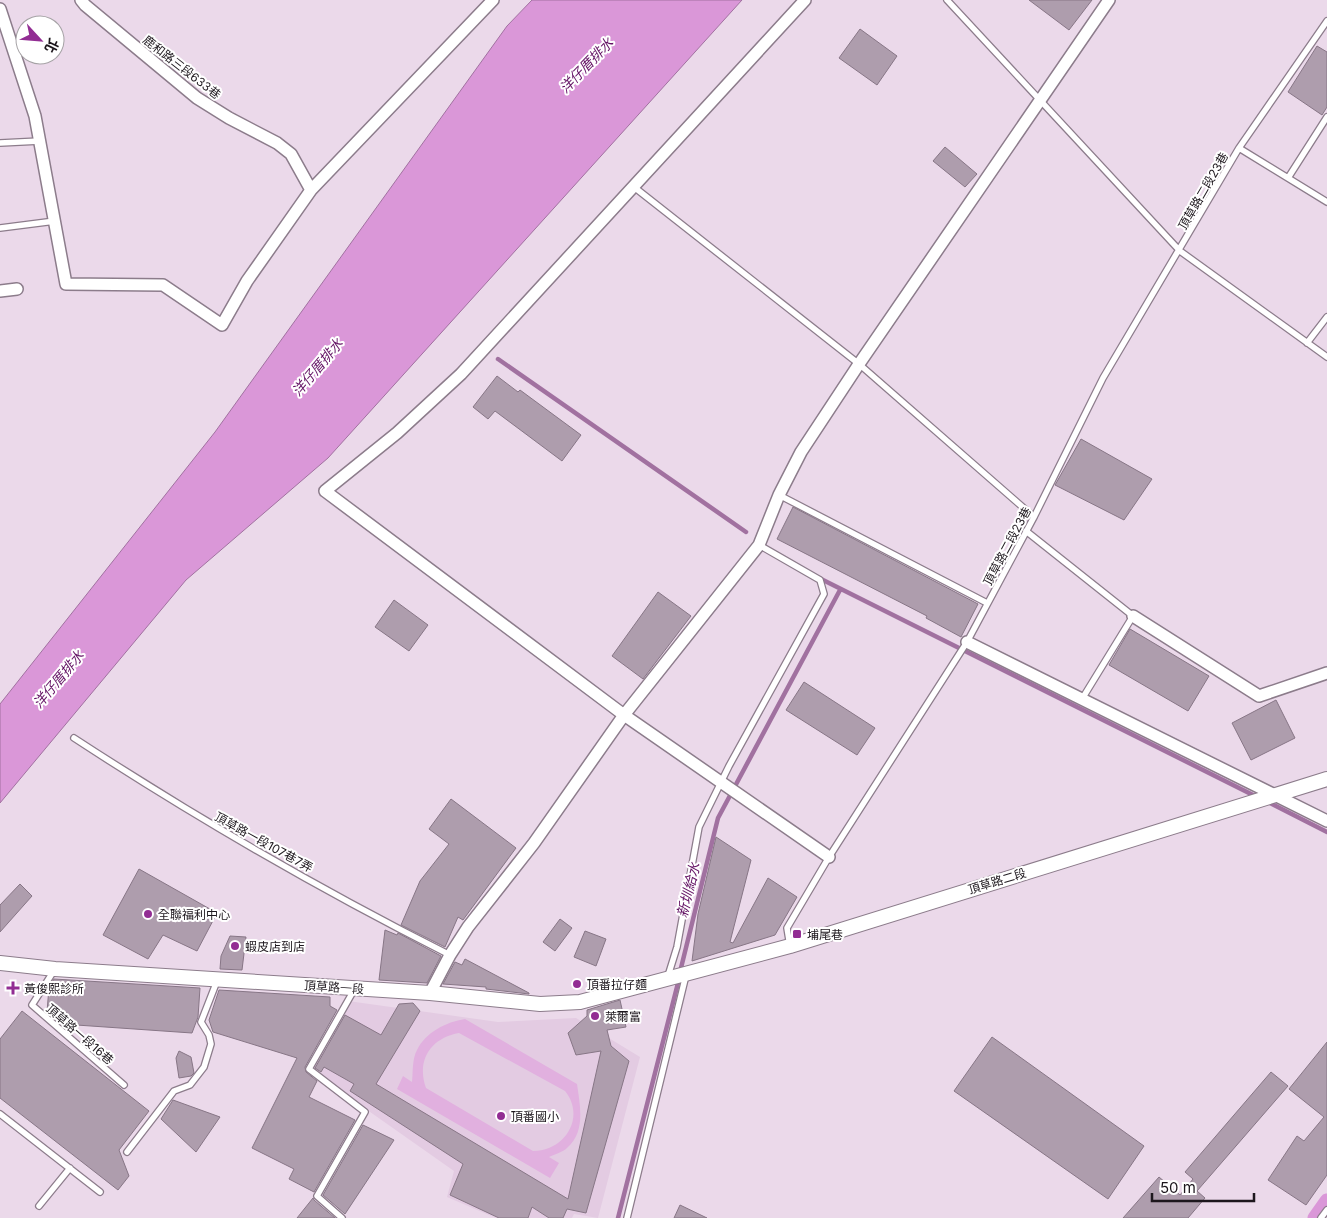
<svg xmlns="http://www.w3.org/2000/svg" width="1327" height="1218" viewBox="0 0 1327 1218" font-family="Inter,'Noto Sans TC',sans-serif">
<rect width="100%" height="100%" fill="#ebd9ea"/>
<path fill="#e3cbe2" d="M348,1001L498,1022L576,1018L640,1057L598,1218L574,1214L572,1218H496L447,1197L454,1171L309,1069Z"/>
<path fill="#e1b0df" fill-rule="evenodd" d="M465,1019L577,1084C580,1105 586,1132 567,1148C563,1152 555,1154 549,1157L559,1163L550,1178L397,1089L403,1076L412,1082C413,1072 412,1059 417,1050C426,1032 446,1022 465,1019ZM459,1033L565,1091C586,1117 565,1151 533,1151L426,1088C416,1060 431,1038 459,1033Z"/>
<path fill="#da97d8" stroke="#a171a0" d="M532,0H742L328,458L186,580L0,803V704L215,432L507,26Z"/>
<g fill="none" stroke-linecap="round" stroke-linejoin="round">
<path stroke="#a171a0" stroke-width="4.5" d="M498,359L746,532
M819,578L1257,797
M1266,801L1327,832
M680,972L718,818L840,590
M618,1218L679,979"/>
<path stroke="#da97d8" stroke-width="15" d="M1315,1218L1327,1201"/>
</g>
<path fill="#ae9dad" stroke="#877686" d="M1029,0H1092L1069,30Z
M860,29L897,56L877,85L839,58Z
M1317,46L1327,52V107L1322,115L1288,92Z
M945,147L977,174L965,187L933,161Z
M497,376L518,392L520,390L581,435L562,461L495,411L488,419L473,407Z
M1081,439L1152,479L1124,520L1055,485Z
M793,507L978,604L961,637L926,618L927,616L777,539Z
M658,592L691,616L643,679L612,656Z
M394,600L428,625L409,651L375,627Z
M1130,629L1209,676L1188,711L1109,665Z
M804,682L875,728L857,755L786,710Z
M1276,700L1295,738L1251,760L1232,723Z
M451,799L516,848L463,920L458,917L445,947L401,925L420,881L449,844L429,829Z
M716,837L751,860L730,942L733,943L768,878L797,897L775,935L692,961L698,914Z
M139,869L217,913L197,951L163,935L148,959L103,935Z
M20,884L32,896L0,932V905Z
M560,919L572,928L555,951L543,942Z
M385,930L397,935L398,933L441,956L427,983L379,980Z
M585,931L606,939L596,966L574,957Z
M230,936L246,937L242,970L220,969L221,956Z
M465,959L529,993V994L486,989V987L443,984L455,962L462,965Z
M54,979L200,988L198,1017L192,1033L62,1024L47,1012L49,987Z
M219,990L330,997V1006L337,1010L305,1067L306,1072L317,1081L309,1097L355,1120L314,1192L289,1179L294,1169L252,1148L297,1058L213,1032L209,1020Z
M620,1000L626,1027L607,1030L611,1046L629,1061L586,1213L567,1209L563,1218H549L532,1207L528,1218H499L450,1195L463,1164L350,1091L354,1084L324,1067L321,1072L315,1068L345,1015L381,1035L399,1004L413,1003L420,1011L376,1084L568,1199L601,1051L576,1055L568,1033L587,1016V1010Z
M22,1011L149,1111L119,1150L129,1176L118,1190L0,1098V1039Z
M992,1037L1144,1146L1108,1199L954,1091Z
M1327,1042V1175L1306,1205L1268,1180L1297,1136L1304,1141L1324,1117L1289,1089Z
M179,1051L191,1057L194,1073L191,1076L179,1078L176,1058Z
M1271,1072L1288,1086L1197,1191L1205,1198L1188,1218H1123L1159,1177L1180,1195L1193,1179L1185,1172Z
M173,1100L220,1117L196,1152L161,1119Z
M363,1125L394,1140L345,1214L323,1195Z
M313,1198L314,1200L335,1218H297Z
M680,1205L707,1218H674Z"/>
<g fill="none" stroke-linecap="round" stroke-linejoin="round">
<defs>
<path id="service" d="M947,0L1180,251L1327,357
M1327,21L1239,148L1327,202
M0,143L40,141
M1288,178L1327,117
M634,187L859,364L1034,517
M0,228L55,221
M1307,343L1327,317
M779,495L987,603
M1026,531L1133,616L1082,699
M74,738C195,817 321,890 450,955
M790,946L787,928L829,857L967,642L1034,517L1103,378L1239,148
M55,969L32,1005L124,1085
M668,976L677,947L699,827L729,766L824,594L820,580L759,545
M0,1114L100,1192
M127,1152L174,1091L190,1085L204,1067L211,1044L209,1035L201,1022L217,981
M39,1206L70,1168
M342,1218L317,1196L365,1112L309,1069L354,990
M627,1218L686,975
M1321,1218L1327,1210"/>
<path id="minor" d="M81,0L85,5L197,98L229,118L277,143L291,154L311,190
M805,0L461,374L397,433L325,491L624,715L829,857
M0,9L35,116L66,284L163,285L222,325L247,281L311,190L493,0
M0,291L17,289
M1133,616L1259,696L1327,673
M967,642L1327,821
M430,993L450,955L468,927L534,843L624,715L759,545L779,495L801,452L859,364L1109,0"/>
<path id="tertiary" d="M0,963L55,969L430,993L540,1004L580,1002L790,946L1327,779"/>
</defs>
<use href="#service" stroke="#8c7c8b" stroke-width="8"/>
<use href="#minor" stroke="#8c7c8b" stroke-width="14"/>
<use href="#tertiary" stroke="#8c7c8b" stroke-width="16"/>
<use href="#service" stroke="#fff" stroke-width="5.5"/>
<use href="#minor" stroke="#fff" stroke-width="11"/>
<use href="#tertiary" stroke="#fff" stroke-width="14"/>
</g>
<g fill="#922d93" stroke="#fff" stroke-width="2">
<circle cx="148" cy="914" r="5"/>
<rect x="792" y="929" width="10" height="10" rx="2.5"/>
<circle cx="235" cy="946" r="5"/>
<circle cx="577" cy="984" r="5"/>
<path d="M10.5 980.5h5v5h5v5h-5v5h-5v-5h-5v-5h5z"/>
<circle cx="595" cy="1016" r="5"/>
<circle cx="501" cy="1116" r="5"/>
</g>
<g text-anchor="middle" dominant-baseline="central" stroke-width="4" stroke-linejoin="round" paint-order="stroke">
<g font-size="12" fill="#1d171d" stroke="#fff">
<text transform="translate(182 67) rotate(38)">鹿和路三段633巷</text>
<text transform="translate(1203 191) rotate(-60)">頂草路二段23巷</text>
<text transform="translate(1007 546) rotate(-62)">頂草路二段23巷</text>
<text transform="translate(264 842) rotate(29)">頂草路一段107巷7弄</text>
<text transform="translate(997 881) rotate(-17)">頂草路二段</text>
<text transform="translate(334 987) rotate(4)">頂草路一段</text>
<text transform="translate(80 1034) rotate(41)">頂草路一段16巷</text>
</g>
<g font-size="12" fill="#1d171d" stroke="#fff" text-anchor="start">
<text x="158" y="914">全聯福利中心</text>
<text x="807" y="934">埔尾巷</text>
<text x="245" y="946">蝦皮店到店</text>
<text x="587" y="984">頂番拉仔麵</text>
<text x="24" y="988">黃俊熙診所</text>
<text x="605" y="1016">萊爾富</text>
<text x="511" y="1116">頂番國小</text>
</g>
<g font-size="14" font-style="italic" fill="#631264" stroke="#fff">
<text transform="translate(586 65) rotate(-46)">洋仔厝排水</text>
<text transform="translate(317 367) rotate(-50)">洋仔厝排水</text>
<text transform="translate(58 679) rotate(-50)">洋仔厝排水</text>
<text transform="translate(688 890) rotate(-76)">新圳給水</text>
</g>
</g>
<g transform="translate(40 40) rotate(116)"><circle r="24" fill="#ffffff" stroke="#a5a2a5"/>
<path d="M0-4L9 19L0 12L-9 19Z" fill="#922d93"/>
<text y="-8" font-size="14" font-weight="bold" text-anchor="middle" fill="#1d171d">北</text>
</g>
<path d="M1152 1193v8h102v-8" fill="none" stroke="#1d171d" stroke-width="2.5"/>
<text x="1160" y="1193" font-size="15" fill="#1d171d" stroke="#ffffff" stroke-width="4" paint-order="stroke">50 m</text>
</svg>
